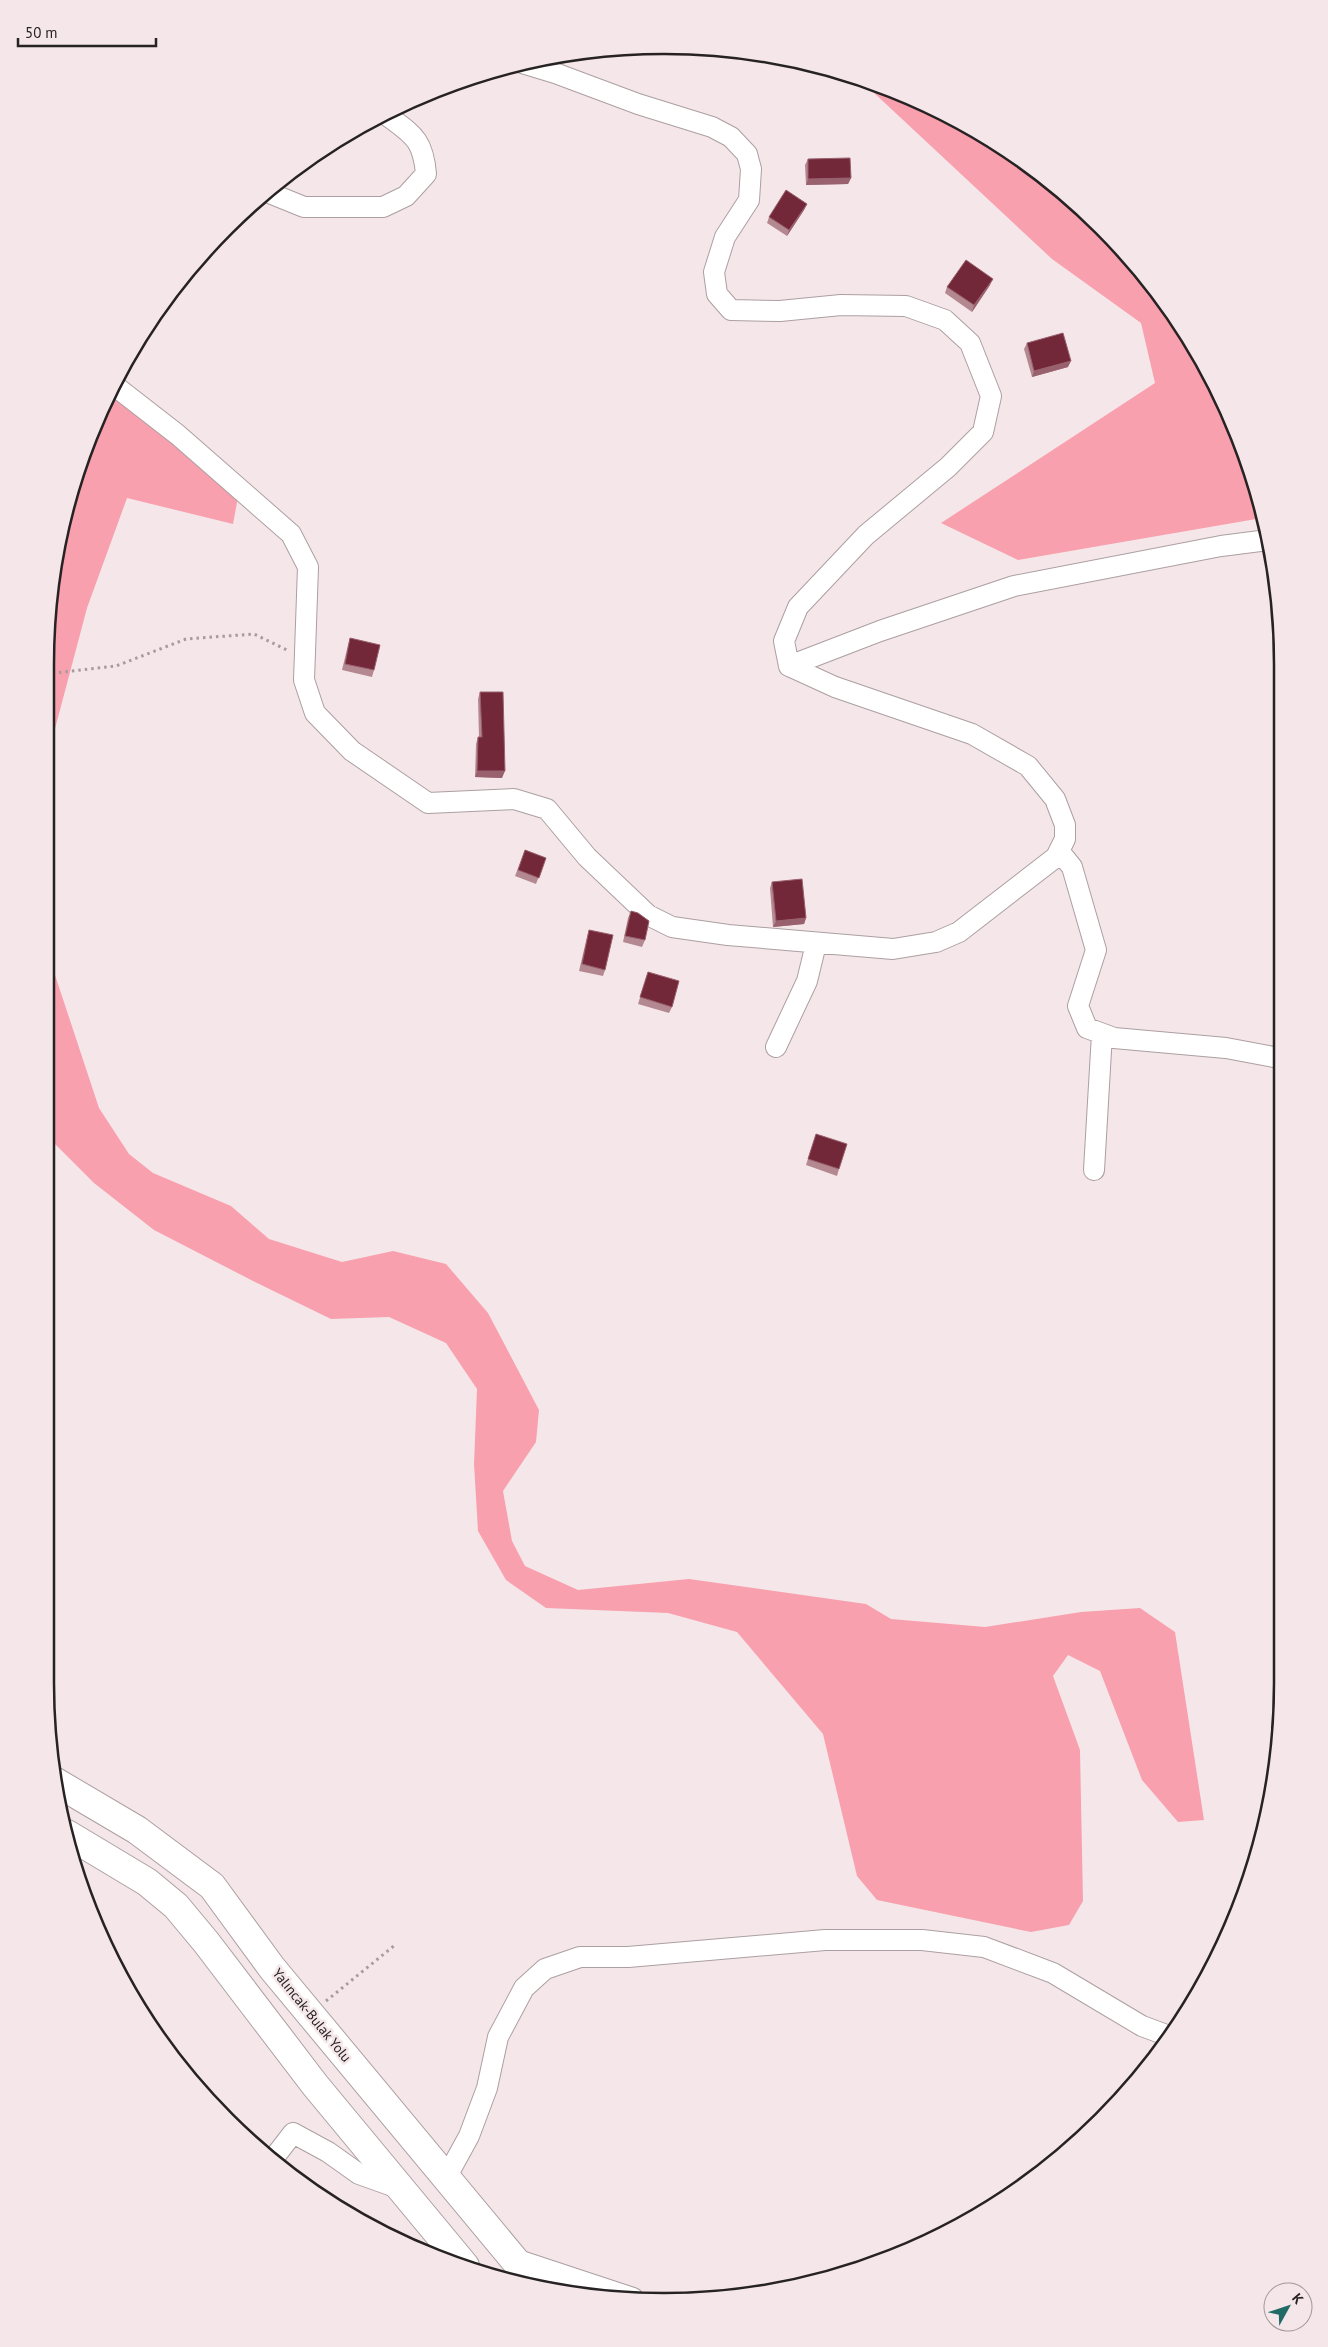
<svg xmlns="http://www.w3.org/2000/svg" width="1328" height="2347" viewBox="0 0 1328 2347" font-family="'PT Sans',sans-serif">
<rect width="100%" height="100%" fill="#f5e7e9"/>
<path fill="#f8a0ae" d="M857,77L974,128L1102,226L1179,320L1250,465L1262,518L1018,560L941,523L1155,383L1141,323L1052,259Z
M111,394L238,497L233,524L127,498L87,608L47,759L46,624L66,504Z
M47,959L54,972L99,1108L129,1154L153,1173L231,1206L269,1239L342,1262L393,1251L446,1264L488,1313L539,1410L536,1442L503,1491L512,1541L525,1566L578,1590L689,1579L866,1604L891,1619L985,1627L1081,1612L1140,1608L1175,1632L1204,1820L1178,1822L1142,1780L1100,1671L1068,1655L1053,1676L1080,1750L1083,1901L1069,1925L1031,1932L877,1900L857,1876L823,1734L737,1632L668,1613L546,1608L506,1580L478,1531L474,1464L477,1389L446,1343L389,1317L331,1319L255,1282L154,1230L94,1183L48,1137Z"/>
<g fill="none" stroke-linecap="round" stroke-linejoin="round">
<defs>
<path id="minor" d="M267,192L304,207H383L406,196L426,174C423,137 411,134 384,113
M115,386L178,435L291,534L308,567L304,680L315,713L352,751L428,803L514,799L547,809L587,857L648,915L672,927L728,935L893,949L936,942L959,932L1056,857L1065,839V825L1055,799L1028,766L972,734L835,687L789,666L784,641L798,607L866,535L948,467L983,432L991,396L970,343L945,320L906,306L841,305L780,311L731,310L717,294L714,272L725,237L749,200L751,169L747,154L731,137L712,127L638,104L555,73L522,63
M789,666L880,631L1014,586L1221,546L1268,540
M1059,851L1072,867L1096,950L1078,1006L1087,1028L1114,1038L1226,1048L1279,1058
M776,1047L807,981L816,944
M1094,1170L1102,1034
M273,2159L293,2133L328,2152L359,2174L401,2189
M446,2178L469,2136L487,2088L498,2037L524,1988L545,1969L580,1957H628L825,1940H922L984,1947L1053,1973L1142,2026L1169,2036
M512,2258L633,2298"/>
<path id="secondary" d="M54,1781L137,1830L212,1886L272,1968L537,2287
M67,1834L147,1882L176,1906L206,1942L315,2085L465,2266"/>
</defs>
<use href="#minor" stroke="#ac9fa1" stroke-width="22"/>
<use href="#secondary" stroke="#ac9fa1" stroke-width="30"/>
<path stroke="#a69c9d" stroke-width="3" stroke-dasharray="2.5 4" stroke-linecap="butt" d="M46,674L116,666L186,639L254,634L287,650
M326,2001L395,1945"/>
<use href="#minor" stroke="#fff" stroke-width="20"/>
<use href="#secondary" stroke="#fff" stroke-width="28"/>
</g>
<path fill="#b48891" d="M808,159L851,178L848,184L806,185L805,165Z
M807,204L804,210L787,236L767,223L769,217Z
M990,285L972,312L945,293L947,287Z
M1027,343L1068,367L1032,377L1024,349Z
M350,638L374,670L372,677L342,670L348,645Z
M480,692L502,778L475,777L476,744L478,737H479L478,699Z
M525,850L546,858L536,884L515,876Z
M772,882L806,918L804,924L773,927L770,888Z
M631,911L645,940L642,947L623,942L628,918Z
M589,930L605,970L603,976L579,971L587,937Z
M648,972L672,1007L669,1013L638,1004Z
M816,1134L839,1169L837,1176L806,1165Z"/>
<path fill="#99616e" d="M851,178L848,184L806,185L808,179Z
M807,204L804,210L787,236L789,230Z
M993,279L990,285L972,312L974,305Z
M1071,361L1068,367L1032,377L1034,371Z
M477,771H505L502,778L475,777Z
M806,918L804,924L773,927L776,921Z"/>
<path fill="#722839" stroke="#99616e" d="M850,158L851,178L808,179V159Z
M786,190L807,204L789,230L769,217Z
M966,260L993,279L974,305L947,287Z
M1063,333L1071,361L1034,371L1027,343Z
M350,638L380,645L374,670L345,664Z
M480,692H503L505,771H477L478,737H482Z
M525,850L546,858L539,878L518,870Z
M802,879L806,918L776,921L772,882Z
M631,911L638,913L649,921L645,940L625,936Z
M589,930L613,935L605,970L582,964Z
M648,972L679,981L672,1007L640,997Z
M816,1134L847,1144L839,1169L808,1159Z"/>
<g text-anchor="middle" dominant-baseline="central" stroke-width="5" stroke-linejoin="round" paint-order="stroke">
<g font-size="14" fill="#272223" stroke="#f5e7e9">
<text transform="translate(312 2015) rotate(51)">Yalıncak-Bulak Yolu</text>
</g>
</g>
<path d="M0 0H1328V2347H0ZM664 54H664A610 610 0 0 1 1274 664V1683A610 610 0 0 1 664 2293H664A610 610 0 0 1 54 1683V664A610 610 0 0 1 664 54Z" fill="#f5e7e9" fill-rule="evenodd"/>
<path fill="none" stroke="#272223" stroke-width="2.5" d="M664 54H664A610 610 0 0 1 1274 664V1683A610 610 0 0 1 664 2293H664A610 610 0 0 1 54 1683V664A610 610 0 0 1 664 54Z"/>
<g transform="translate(1288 2307) rotate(50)"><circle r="24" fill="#f5e7e9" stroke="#a3989a"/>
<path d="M0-4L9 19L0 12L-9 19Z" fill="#216b67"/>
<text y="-8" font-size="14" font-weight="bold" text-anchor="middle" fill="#272223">K</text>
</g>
<path d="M18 38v8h138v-8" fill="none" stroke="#272223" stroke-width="2.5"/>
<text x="25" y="38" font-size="15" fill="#272223" stroke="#f5e7e9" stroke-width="4" paint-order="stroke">50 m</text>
</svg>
